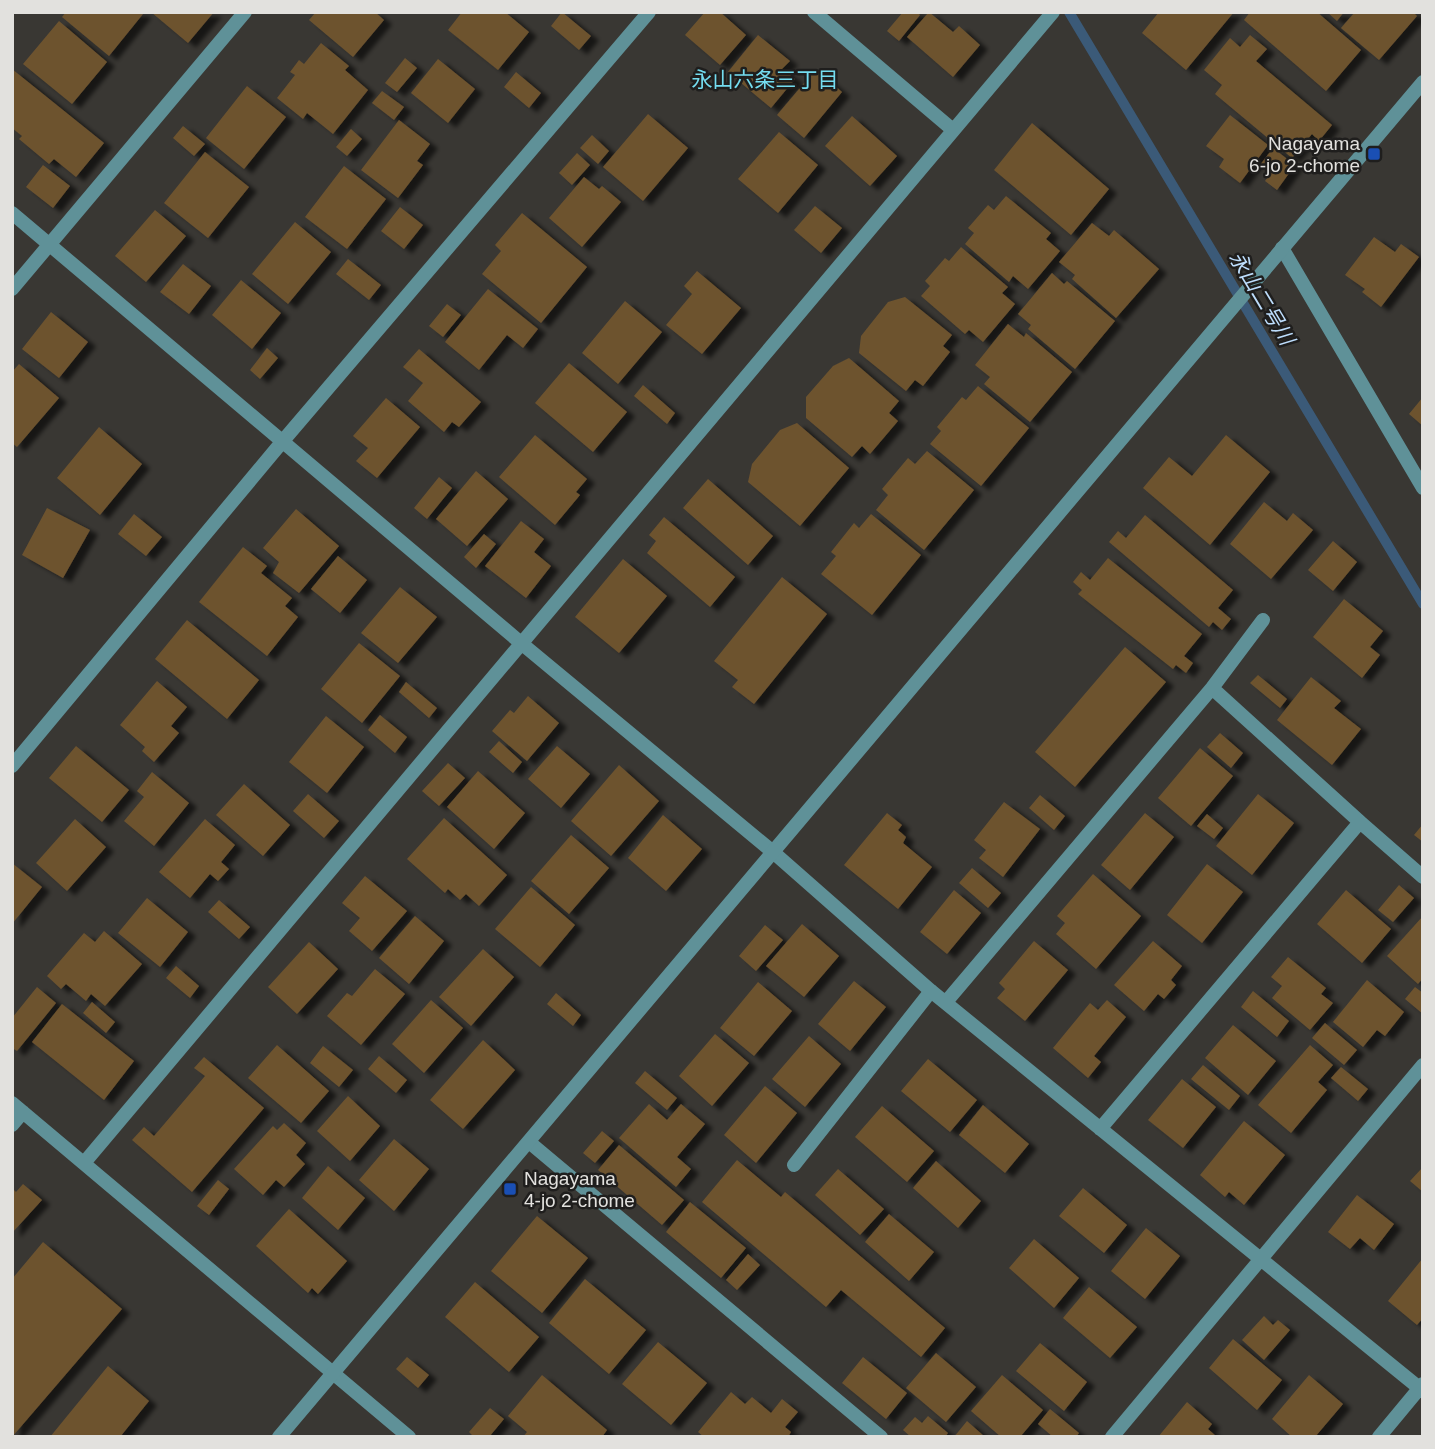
<svg xmlns="http://www.w3.org/2000/svg" width="1435" height="1449" viewBox="0 0 1435 1449" font-family="Arial,'Noto Sans JP',sans-serif">
<defs>
<filter id="shadow"><feDropShadow dx="8" dy="4.5" stdDeviation="2" flood-color="#0009"/></filter>
</defs>
<rect width="100%" height="100%" fill="#393733"/>
<g fill="none" stroke-linecap="round" stroke-linejoin="round">
<path stroke="#3b5a78" stroke-width="10" d="M1069,12L1423,604"/>
</g>
<path fill="#6d532f" filter="url(#shadow)" d="M66,12H141L143,14L109,56L62,17Z
M151,12H214L188,43Z
M316,12H375L384,20L353,57L309,20Z
M462,12H505L529,32L498,70L448,30Z
M562,12L591,36L579,50L551,26Z
M705,12H720L746,35L720,65L685,35Z
M903,12H917L920,15L899,41L887,31Z
M929,12L953,32L959,26L980,45L953,77L907,37Z
M1159,12H1234L1186,70L1142,33Z
M1250,12H1317L1361,50L1326,91L1244,20Z
M1327,12H1344L1337,21Z
M1355,12H1413L1417,16L1379,60L1341,28Z
M59,21L107,62L72,104L23,64Z
M758,35L790,61L782,69L795,79L771,108L728,72Z
M1250,35L1267,49L1256,61L1332,125L1319,141L1312,134L1292,158L1215,94L1222,85L1204,70L1230,38L1240,47Z
M321,43L349,66L345,70L368,90L333,134L307,113L303,119L277,98L295,75L290,72L299,60L304,64Z
M405,58L417,68L397,92L385,83Z
M438,59L475,89L448,123L411,93Z
M12,69L104,143L76,177L54,159L49,164L19,139L22,136L12,128Z
M816,69L842,92L804,138L777,115Z
M516,72L541,93L529,108L504,87Z
M247,86L286,117L244,169L206,138Z
M382,91L404,107L394,120L372,103Z
M648,114L688,148L643,201L603,167Z
M1230,115L1268,145L1240,183L1219,167L1224,159L1206,146Z
M852,116L897,156L870,186L825,146Z
M399,120L430,144L417,161L423,165L398,198L361,170Z
M1032,123L1109,189L1071,235L994,170Z
M183,126L205,144L194,156L173,138Z
M351,129L362,139L347,156L336,147Z
M779,132L818,165L778,213L738,179Z
M592,135L609,151L598,164L580,148Z
M1273,148L1295,165L1277,190L1265,181L1270,174L1260,165Z
M205,152L249,187L208,238L164,203Z
M577,153L590,165L572,185L559,173Z
M43,165L70,186L53,208L26,187Z
M344,166L386,199L347,249L305,217Z
M584,177L599,189L602,186L621,202L582,247L549,218Z
M1006,196L1051,233L1046,239L1060,251L1028,289L1013,276L1009,282L965,244L974,233L968,228L988,205L994,210Z
M815,206L842,228L821,253L794,230Z
M400,207L423,225L404,249L381,231Z
M155,210L186,236L146,282L115,256Z
M522,213L587,267L541,323L482,274L501,251L495,245Z
M295,222L331,252L288,304L252,274Z
M1092,223L1109,236L1114,230L1159,269L1116,318L1072,279L1075,275L1059,262Z
M1374,237L1395,252L1401,244L1419,257L1381,307L1362,292L1365,289L1345,275Z
M961,247L1008,287L1002,293L1015,304L983,342L969,330L965,334L921,296L930,286L925,281L945,258L949,261Z
M348,259L381,285L369,300L336,274Z
M183,264L211,286L189,314L160,292Z
M697,271L741,308L702,354L666,325L692,294L684,286Z
M1052,273L1064,284L1067,281L1115,321L1075,369L1028,329L1031,325L1018,314Z
M241,280L281,313L252,349L212,315Z
M488,289L538,329L523,348L507,335L479,370L445,342Z
M905,297L952,335L943,346L950,352L923,386L915,380L906,391L859,353L861,336L888,302Z
M625,301L662,332L618,384L582,353Z
M447,304L461,315L443,337L429,326Z
M51,312L88,342L59,378L22,349Z
M1008,324L1024,337L1026,333L1072,372L1030,422L984,384L990,377L975,365Z
M267,348L278,358L260,379L250,370Z
M419,349L481,402L459,427L452,422L444,432L408,401L423,383L403,367Z
M849,358L899,401L889,413L898,421L870,454L862,446L852,457L806,418V397L833,366Z
M569,363L627,412L593,452L535,403Z
M19,364L59,398L17,447L12,443V372Z
M643,385L675,413L667,424L634,396Z
M978,386L1029,428L981,486L930,444L941,431L937,427L962,397L966,400Z
M1423,397V426L1409,414Z
M386,398L420,427L377,478L356,461L368,448L353,436Z
M797,423L849,468L800,526L748,482L752,464L780,430Z
M99,427L142,464L100,515L57,478Z
M535,435L587,479L576,492L580,495L555,525L499,477Z
M1226,435L1270,472L1210,545L1143,488L1169,457L1192,476Z
M927,451L974,490L924,550L876,510L888,495L882,489L908,458L915,464Z
M476,471L508,499L467,546L436,519Z
M439,477L452,488L427,519L414,508Z
M708,479L773,536L748,565L683,508Z
M1264,502L1287,521L1293,513L1313,530L1271,579L1230,544Z
M47,508L90,530L63,578L22,555Z
M296,509L339,546L299,593L273,573L279,562L263,548Z
M134,514L162,537L146,556L118,534Z
M871,514L921,555L872,615L821,574L836,556L831,552L854,523L859,528Z
M1145,515L1233,590L1218,608L1231,619L1222,630L1213,622L1209,627L1109,542L1118,531L1126,538Z
M664,517L735,577L710,607L647,553L656,541L649,535Z
M521,521L544,539L534,552L551,566L526,598L485,566Z
M484,534L496,544L476,568L464,557Z
M1333,541L1357,562L1333,591L1308,570Z
M243,547L267,566L261,573L292,598L285,606L298,617L267,656L199,602Z
M338,556L367,580L340,613L311,589Z
M1108,558L1202,634L1184,656L1193,663L1186,673L1176,665L1173,669L1078,594L1082,590L1073,582L1081,572L1090,580Z
M623,559L667,596L619,653L575,617Z
M782,577L827,614L754,704L732,687L738,680L714,661Z
M400,587L437,617L398,663L361,633Z
M1344,599L1383,631L1370,647L1380,655L1362,678L1313,637Z
M187,620L259,680L227,719L155,659Z
M359,643L400,676L362,723L321,689Z
M1125,647L1166,682L1075,787L1035,752Z
M1258,675L1287,699L1280,708L1250,683Z
M1311,677L1341,701L1334,708L1361,729L1332,765L1277,720Z
M157,681L187,707L171,726L179,733L154,762L142,751L145,747L120,725Z
M406,682L437,708L429,718L399,692Z
M528,696L559,723L527,761L492,731L510,710L514,713Z
M380,715L407,737L395,753L368,730Z
M326,716L364,747L327,793L289,762Z
M1220,733L1243,753L1231,768L1207,747Z
M499,741L522,762L513,773L489,752Z
M76,746L129,790L102,822L49,778Z
M557,746L590,774L561,808L528,779Z
M1200,748L1233,776L1191,826L1158,798Z
M448,763L465,778L439,806L422,791Z
M619,765L659,801L611,856L571,821Z
M478,771L525,813L494,849L447,807Z
M152,772L189,803L154,846L124,821L144,797L137,791Z
M244,784L290,825L263,856L216,815Z
M308,794L339,821L324,838L293,811Z
M1258,794L1294,823L1252,875L1216,846Z
M1040,795L1065,816L1054,830L1029,808Z
M1004,802L1040,829L1003,877L979,858L986,850L974,840Z
M887,813L902,825L898,830L906,837L903,843L932,867L898,909L844,865Z
M1145,813L1174,837L1130,890L1101,865Z
M1207,814L1223,828L1214,839L1197,826Z
M663,815L702,849L666,891L628,858Z
M444,818L507,875L479,906L466,894L460,900L448,889L445,893L407,859Z
M75,819L106,847L67,891L36,863Z
M205,819L235,845L221,862L229,869L218,881L210,874L190,898L159,872Z
M1423,824V842L1414,835Z
M571,835L609,868L569,914L531,881Z
M12,863L42,887L12,924Z
M1207,864L1243,892L1202,943L1167,915Z
M972,868L1001,893L988,908L959,883Z
M1093,874L1141,916L1096,969L1056,934L1065,923L1057,916Z
M365,876L407,911L372,951L349,931L360,918L342,903Z
M1399,885L1414,898L1393,922L1378,910Z
M531,887L575,925L540,967L495,929Z
M954,890L981,913L947,954L920,932Z
M1346,890L1391,929L1362,963L1317,924Z
M147,898L188,932L160,967L118,933Z
M219,900L250,927L239,939L208,912Z
M415,916L444,941L409,984L379,958Z
M1423,916V978L1418,984L1387,956Z
M802,924L839,956L804,997L766,966Z
M765,925L783,940L756,971L739,956Z
M104,931L142,964L105,1006L91,994L86,1001L66,984L61,989L47,976L84,933L95,942Z
M1034,941L1068,970L1025,1021L997,998L1005,989L999,983Z
M1153,941L1182,966L1171,980L1176,985L1164,999L1158,994L1144,1011L1114,985Z
M309,942L338,969L297,1014L268,987Z
M483,949L514,977L471,1026L439,997Z
M1288,957L1326,988L1321,994L1333,1003L1310,1030L1272,998L1282,986L1271,977Z
M176,966L199,986L190,998L166,978Z
M375,969L405,994L361,1045L327,1016L347,993L352,996Z
M1367,980L1404,1012L1385,1036L1377,1030L1363,1047L1333,1022Z
M854,981L886,1007L850,1051L818,1024Z
M758,982L792,1011L754,1056L720,1028Z
M37,987L56,1003L17,1051L12,1048V1018Z
M1415,987L1423,993V1014L1405,999Z
M1253,991L1289,1021L1277,1037L1241,1007Z
M556,993L581,1015L573,1026L547,1004Z
M431,1000L463,1028L424,1073L392,1044Z
M1107,1000L1126,1017L1094,1056L1101,1062L1088,1078L1053,1048L1090,1003L1098,1010Z
M92,1002L115,1022L106,1033L83,1013Z
M62,1004L134,1061L104,1100L32,1042Z
M1325,1023L1357,1050L1344,1065L1312,1038Z
M1233,1025L1276,1061L1248,1095L1205,1058Z
M715,1034L749,1063L712,1106L679,1076Z
M809,1036L841,1064L805,1107L772,1079Z
M483,1040L515,1070L463,1129L430,1100Z
M277,1045L329,1091L301,1123L248,1078Z
M1310,1045L1333,1065L1318,1082L1327,1090L1291,1133L1258,1105Z
M323,1046L353,1070L339,1087L310,1063Z
M379,1056L407,1080L396,1093L368,1069Z
M204,1057L264,1108L192,1192L132,1140L144,1127L154,1136L205,1076L194,1068Z
M928,1059L977,1100L950,1132L901,1091Z
M1203,1065L1240,1096L1229,1110L1191,1079Z
M1341,1067L1368,1089L1358,1101L1331,1078Z
M645,1071L677,1098L667,1110L635,1083Z
M1182,1079L1216,1107L1183,1148L1148,1120Z
M765,1086L797,1113L756,1163L724,1135Z
M348,1096L380,1126L350,1161L317,1131Z
M649,1104L667,1120L681,1104L705,1124L677,1157L691,1169L676,1187L619,1138Z
M983,1105L1029,1144L1005,1173L959,1135Z
M882,1106L934,1151L907,1182L855,1137Z
M1244,1121L1285,1155L1244,1205L1229,1192L1225,1197L1200,1175Z
M284,1123L306,1143L296,1155L305,1164L284,1187L276,1180L263,1195L234,1169L273,1126L277,1130Z
M602,1131L614,1141L595,1163L583,1153Z
M394,1139L429,1169L394,1211L359,1180Z
M619,1145L684,1200L662,1225L598,1170Z
M737,1160L781,1197L785,1192L945,1328L921,1357L841,1290L826,1307L702,1202Z
M936,1161L981,1201L958,1228L913,1188Z
M328,1166L365,1198L338,1230L302,1198Z
M1423,1167V1192L1410,1181Z
M838,1169L884,1209L860,1235L815,1195Z
M218,1180L229,1189L209,1215L197,1206Z
M23,1184L42,1200L12,1233V1188L16,1192Z
M1083,1188L1127,1225L1104,1253L1059,1216Z
M1357,1195L1394,1224L1374,1250L1360,1238L1350,1249L1328,1232Z
M690,1202L746,1248L721,1278L666,1232Z
M289,1209L347,1261L318,1294L312,1288L308,1293L256,1246Z
M889,1214L934,1252L909,1281L865,1242Z
M537,1216L588,1258L542,1313L491,1271Z
M1146,1228L1180,1256L1145,1299L1111,1271Z
M1034,1239L1079,1278L1054,1308L1009,1268Z
M43,1242L122,1309L12,1437V1279Z
M748,1254L760,1265L737,1290L726,1280Z
M1423,1258V1318L1417,1325L1388,1301Z
M585,1279L646,1330L609,1374L549,1323Z
M475,1282L539,1337L509,1372L445,1317Z
M1089,1287L1137,1327L1110,1358L1063,1318Z
M1264,1316L1273,1325L1278,1320L1290,1330L1264,1360L1242,1340Z
M1233,1339L1282,1380L1257,1410L1209,1368Z
M658,1342L707,1383L671,1425L622,1384Z
M1040,1343L1087,1382L1064,1411L1016,1371Z
M936,1353L976,1387L946,1422L906,1388Z
M407,1357L429,1375L418,1388L396,1369Z
M863,1357L907,1393L886,1419L842,1383Z
M108,1366L149,1401L120,1437H50Z
M542,1375L607,1430L602,1437H523L527,1432L508,1416Z
M1002,1375L1043,1410L1020,1437H1001L971,1411Z
M1309,1375L1343,1404L1315,1437H1292L1272,1419Z
M731,1392L745,1404L752,1397L771,1413L782,1399L798,1412L785,1427L791,1432L788,1437H704L698,1432Z
M1187,1402L1212,1424L1208,1429L1217,1437H1158Z
M490,1408L504,1419L489,1437H474L469,1432Z
M1050,1409L1079,1433L1076,1437H1053L1038,1424Z
M928,1416L948,1433L945,1437H911L903,1430L915,1417L922,1423Z
M967,1421L985,1437H954Z"/>
<g fill="none" stroke-linecap="round" stroke-linejoin="round">
<path stroke="#5f9198" stroke-width="14" d="M794,1165L931,991"/>
<path stroke="#5f9198" stroke-width="14" d="M814,12L953,130
M12,213L521,643L773,852L931,991L1423,1391
M1282,248L1423,488
M12,289L245,12
M12,766L282,442L649,12
M1360,822L1423,877
M946,1002L1212,688L1263,620
M12,1103L409,1437
M12,1125L23,1112
M1100,1129L1360,822L1212,688
M529,1142L881,1437
M84,1163L1053,12
M1112,1437L1423,1065
M1379,1437L1423,1384"/>
<path stroke="#5f9198" stroke-width="14" d="M279,1437L1423,82"/>
</g>
<g fill="#1a4fb4" stroke="#1f1e1d" stroke-width="2.5">
<rect x="1367" y="147" width="14" height="14" rx="3.5"/>
<rect x="503" y="1182" width="14" height="14" rx="3.5"/>
</g>
<g text-anchor="middle" dominant-baseline="central" stroke-width="5" stroke-linejoin="round" paint-order="stroke">
<g font-size="19" fill="#e2e1de" stroke="#1f1e1d" text-anchor="end">
<text x="1360" y="143">Nagayama<tspan x="1360" dy="22">6-jo 2-chome</tspan></text>
<text x="524" y="1178" text-anchor="start">Nagayama<tspan x="524" dy="22">4-jo 2-chome</tspan></text>
</g>
<g font-size="21" fill="#74dcef" stroke="#1f1e1d">
<text x="765" y="79">永山六条三丁目</text>
</g>
<g font-size="21" font-style="italic" fill="#bdddfc" stroke="#1f1e1d">
<text transform="translate(1262 298) rotate(59)">永山二号川</text>
</g>
</g>
<rect width="1435" height="1449" fill="none" stroke="#e2e1de" stroke-width="28"/>
</svg>
